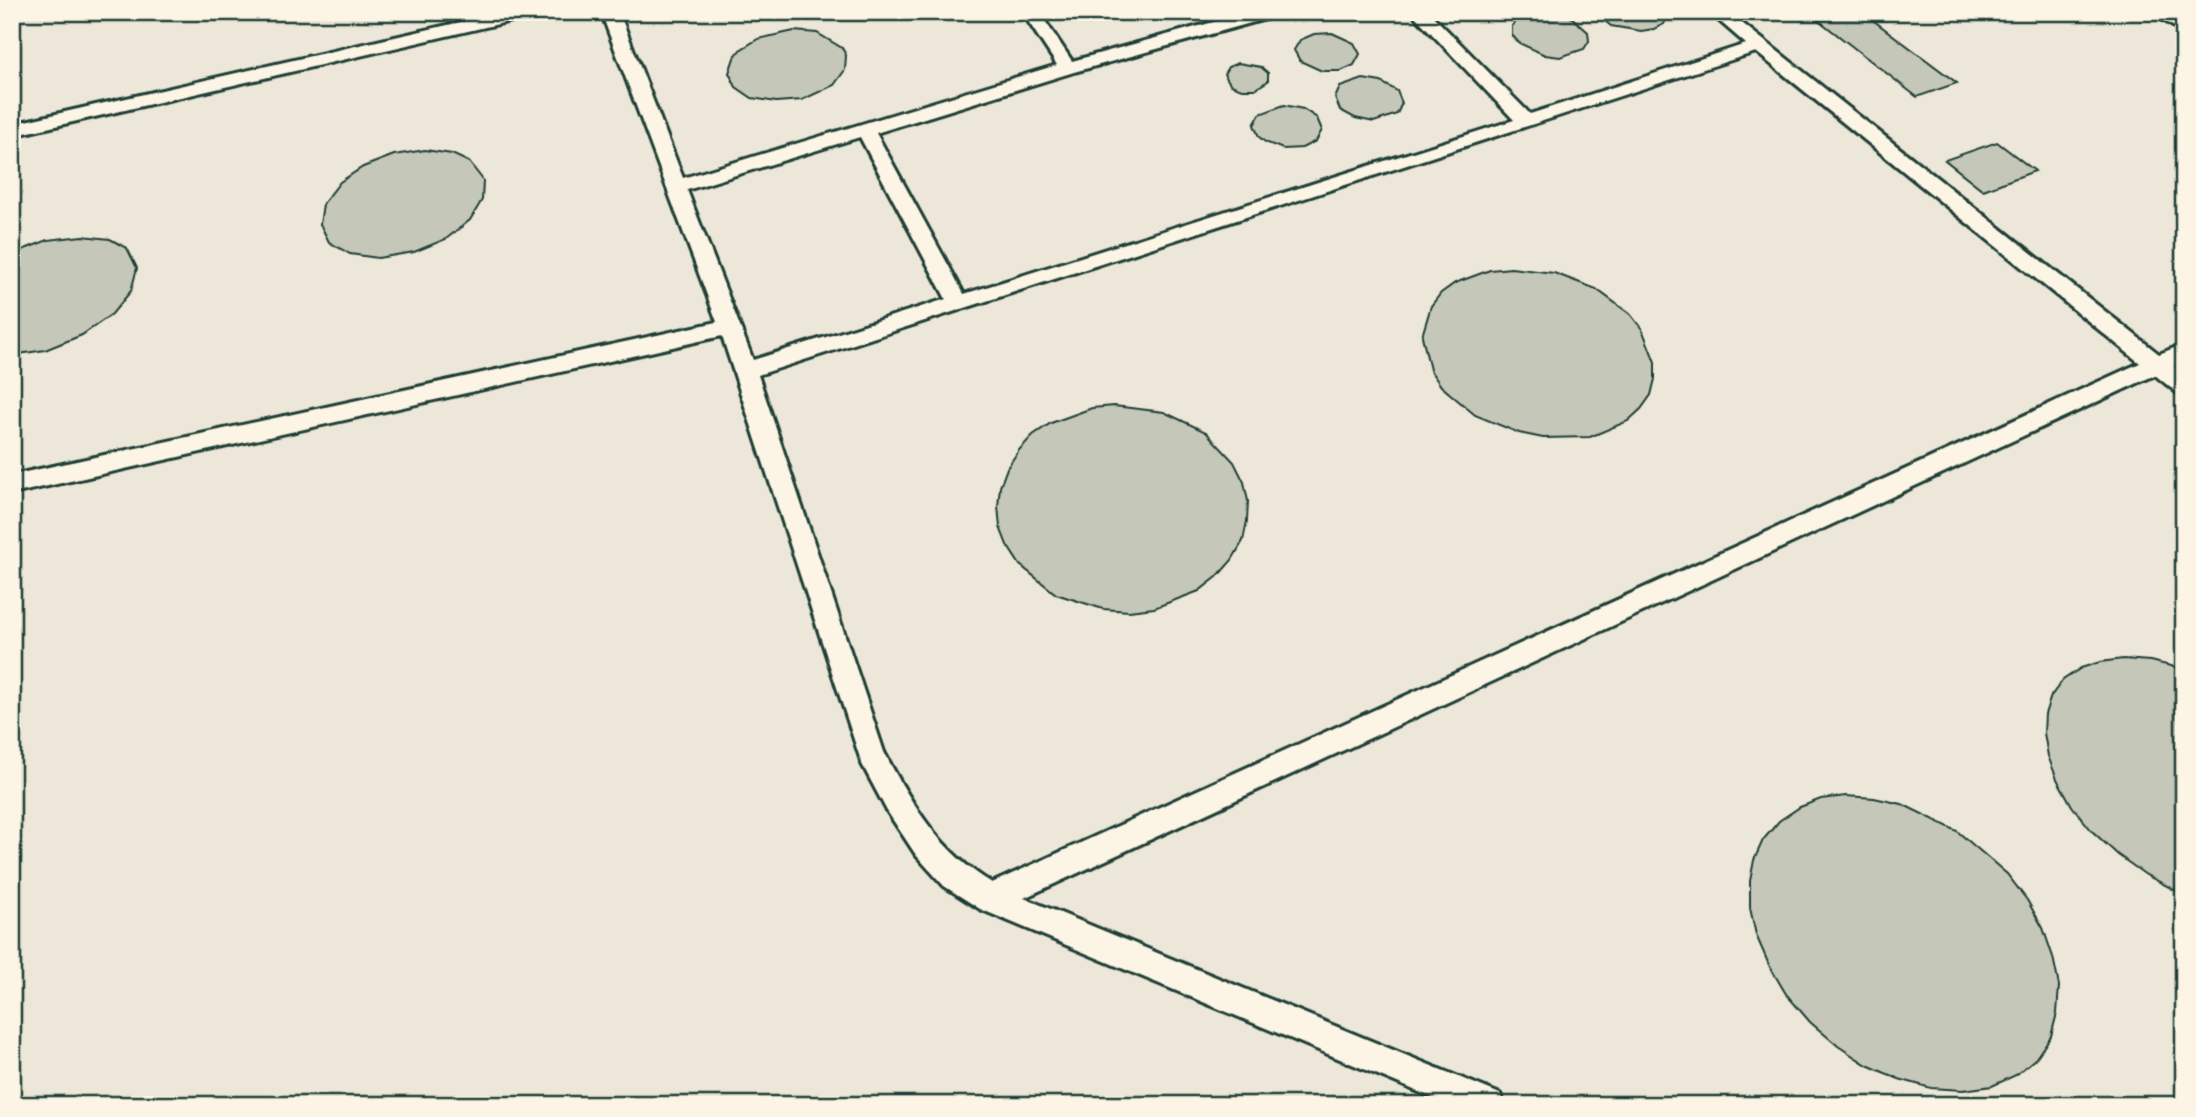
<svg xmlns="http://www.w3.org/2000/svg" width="2196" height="1117" viewBox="0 0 2196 1117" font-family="'Shantell Sans',sans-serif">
<rect width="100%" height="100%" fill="#fcf5e5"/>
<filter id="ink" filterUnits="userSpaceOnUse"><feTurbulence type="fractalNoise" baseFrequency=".0143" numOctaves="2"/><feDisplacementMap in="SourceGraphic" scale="14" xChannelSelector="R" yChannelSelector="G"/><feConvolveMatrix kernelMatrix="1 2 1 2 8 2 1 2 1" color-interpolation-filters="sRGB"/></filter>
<g filter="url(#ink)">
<path fill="#ece7d8" d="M12,12H2184V1105H12Z"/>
<path fill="#c5c7b9" stroke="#1f3d34" stroke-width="2" d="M1556,12L1570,16L1588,32L1589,41L1584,49L1560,57L1545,55L1519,43L1512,35V26L1517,18L1527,13Z
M1594,12H1667L1668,16L1664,24L1654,29L1641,31L1611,26Z
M1808,12H1862L1957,83L1917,97Z
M794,31L817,33L842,48L846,55L845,70L834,85L802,100L776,102L752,98L736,87L729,73L734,58L740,50L758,39Z
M1332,33L1354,43L1360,54L1354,65L1341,71H1322L1300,61L1294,50L1300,40L1314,34Z
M1238,63L1261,67L1268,73V81L1255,89H1242L1231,85L1224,74L1228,67Z
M1363,79L1381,82L1397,91L1402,103L1397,114L1374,122L1355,118L1340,110L1335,98L1340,87Z
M1284,105L1303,109L1317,118L1322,130L1316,141L1302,148L1283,149L1265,142L1259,137L1254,125L1260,114Z
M1997,142L2035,171L1983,190L1945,160Z
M425,150L452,154L469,162L483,180L482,200L470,220L446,239L414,252L378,258L350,254L329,242L320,224L323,204L340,182L363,167L394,155Z
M82,236L110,239L127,248L137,268L131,291L112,314L82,335L45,350L12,355V254L48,240Z
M1511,268L1554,273L1596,289L1630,314L1642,329L1655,362V379L1651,395L1641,409L1628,421L1590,437L1543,438L1519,433L1475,415L1441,386L1430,370L1422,336L1431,306L1441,293L1455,283L1490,270Z
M1114,406L1164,412L1206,432L1234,462L1244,482L1248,501L1247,521L1243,541L1232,560L1217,577L1199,591L1154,608L1129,611L1103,609L1056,594L1020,565L1007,545L1000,527L998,506L1000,487L1007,468L1019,450L1033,435L1051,423L1092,408Z
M2123,659L2150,661L2184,669V895L2146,875L2118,855L2092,831L2072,806L2057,779L2048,756L2044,733L2045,714L2051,696L2063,680L2081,668L2100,662Z
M1846,796L1874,798L1902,804L1957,831L2007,874L2027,900L2043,928L2053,957L2059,986L2057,1013L2051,1036L2036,1058L2016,1075L1992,1086L1963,1090L1931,1088L1899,1079L1867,1065L1838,1046L1810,1022L1786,994L1769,965L1756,935L1750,908V881L1754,860L1763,840L1779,821L1800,807L1821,799Z"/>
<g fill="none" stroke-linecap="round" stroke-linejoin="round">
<defs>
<path id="lane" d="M505,12H537L529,17L12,136V124Z
M601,12H619L683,178L1057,65L1022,12H1039L1072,61L1250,12H1278L1276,16L1074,72L876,133L964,294L1514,120L1411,12H1429L1530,114L1746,44L1709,12H1728L2159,354L2184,344V361L2174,366L2184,374V394L2176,392L2155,375L1024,898L1500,1094L1505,1105H1450L980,909L944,886L916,855L887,811L862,764L722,336L12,494V475L717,322ZM1756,52L2140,363L992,883C940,852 912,805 884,752L758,375ZM860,137L946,299L753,360L687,190Z
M2150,12H2170L2184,20V33Z"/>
</defs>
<use href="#lane" stroke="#1f3d34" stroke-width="6"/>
<use href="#lane" fill="#fcf5e5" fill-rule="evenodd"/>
</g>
</g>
<rect width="2196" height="1117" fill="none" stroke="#fcf5e5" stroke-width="42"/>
<rect x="21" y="21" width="2154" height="1075" fill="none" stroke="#1f3d34" stroke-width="2.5" filter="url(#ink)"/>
</svg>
